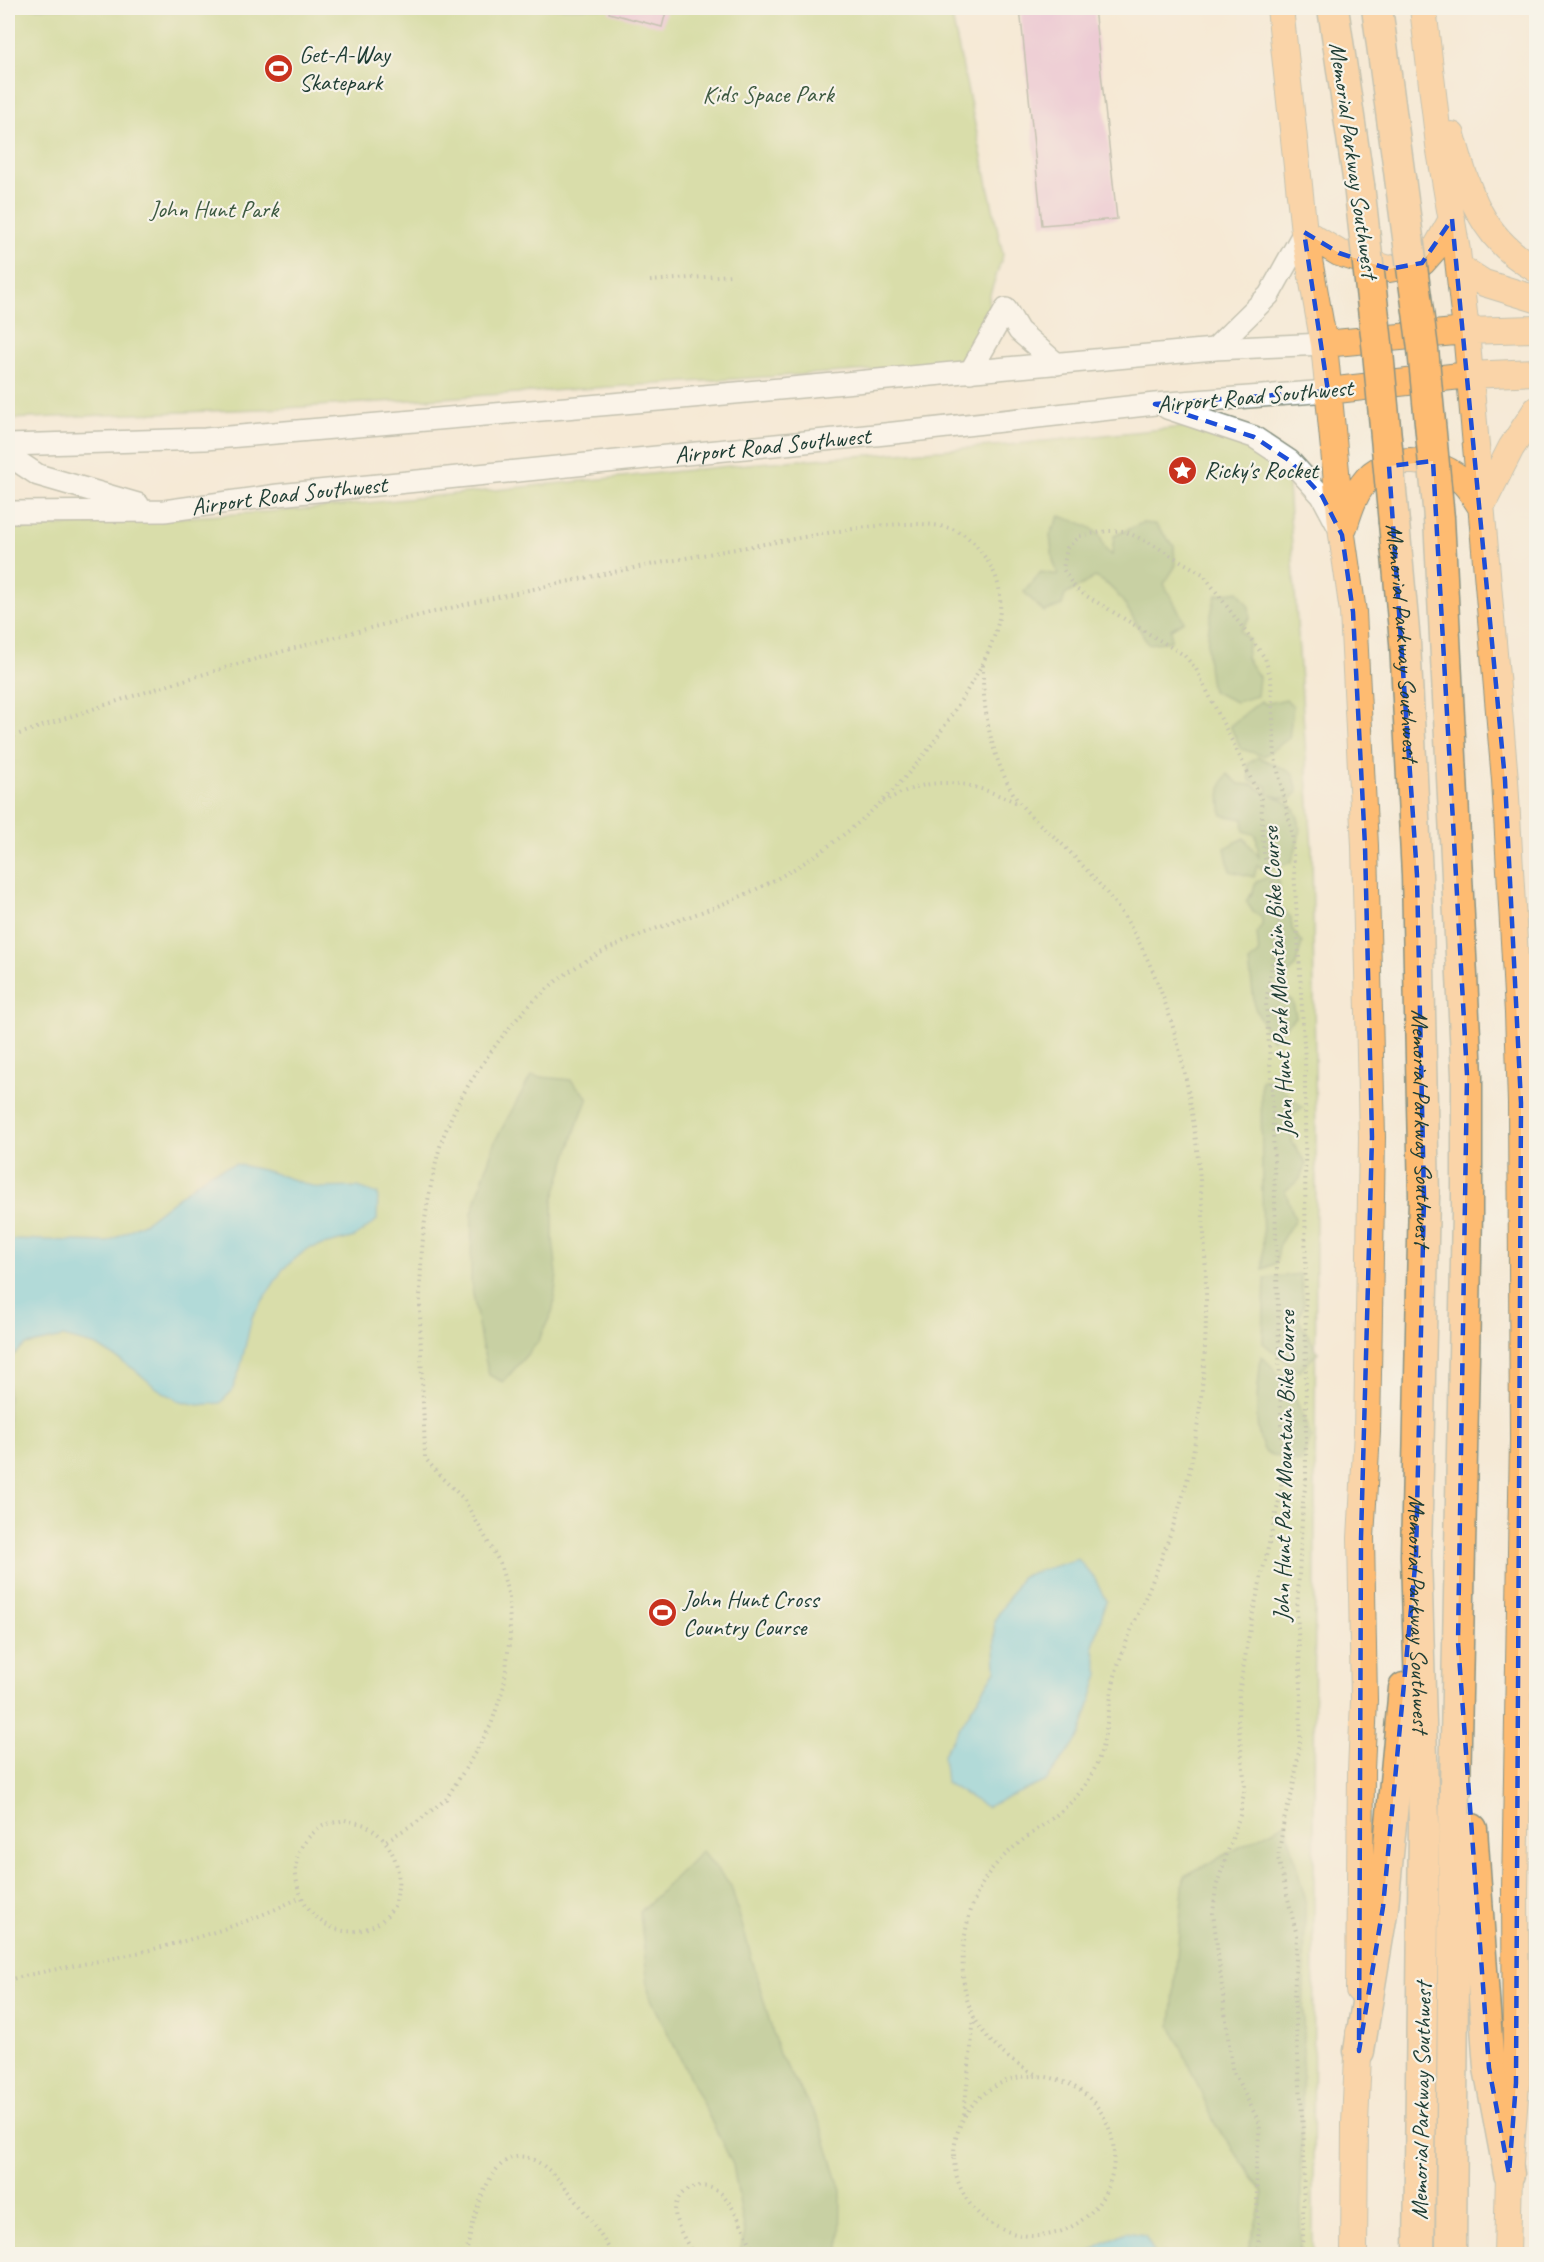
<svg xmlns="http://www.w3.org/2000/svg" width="1544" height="2262" viewBox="0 0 1544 2262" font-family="Caveat,sans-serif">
<rect width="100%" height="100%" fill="#f7f3e8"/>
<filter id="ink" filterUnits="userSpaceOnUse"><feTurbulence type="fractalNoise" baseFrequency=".0167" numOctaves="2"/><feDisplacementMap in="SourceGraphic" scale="12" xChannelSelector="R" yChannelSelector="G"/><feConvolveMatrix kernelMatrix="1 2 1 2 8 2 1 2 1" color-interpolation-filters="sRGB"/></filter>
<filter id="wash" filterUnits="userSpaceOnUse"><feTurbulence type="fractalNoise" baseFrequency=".008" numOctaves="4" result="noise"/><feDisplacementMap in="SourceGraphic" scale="24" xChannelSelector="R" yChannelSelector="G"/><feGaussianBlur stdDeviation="1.35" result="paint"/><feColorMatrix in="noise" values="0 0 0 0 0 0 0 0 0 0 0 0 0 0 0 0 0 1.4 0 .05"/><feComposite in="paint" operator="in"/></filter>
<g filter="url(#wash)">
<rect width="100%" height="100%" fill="#f5e9d5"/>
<path fill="#b5cf75" stroke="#6a8654" stroke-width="1.5" d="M8,8H950L1003,255L989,297L991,321L983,343L964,359L890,369L286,408L8,419Z
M1183,427C1233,429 1248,444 1287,471L1312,849L1316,1141L1313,2254H8V529L309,509L758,463L1007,445Z"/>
<path fill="#90b266" stroke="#58784d" stroke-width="1.5" d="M1060,516C1073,521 1090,524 1099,535C1105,544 1101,548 1112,555L1114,536L1142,523L1155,524L1174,546L1175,567L1164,584L1184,621L1171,629V641L1148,644C1134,621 1121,588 1095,577L1065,595L1062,605L1044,612L1024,592L1041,572L1058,575L1053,560L1050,535Z
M1238,591L1249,607L1250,617L1240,631L1249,640L1246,658L1259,677L1257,696L1236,702L1212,691C1205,657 1206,628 1216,595Z
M1286,699L1293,706L1289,738L1264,756L1241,749L1230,726L1261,701L1265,704Z
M1258,757L1290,772L1294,776L1298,792L1290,800L1271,795C1277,798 1287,801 1291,806C1306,822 1298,843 1292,861L1268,872L1257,865L1254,877L1230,871L1225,848L1244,838L1259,857L1256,835L1244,831L1243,819L1222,815C1220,801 1218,785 1228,774L1239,784L1253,785L1268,794L1267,786L1250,781L1248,764Z
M1268,877L1278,879L1280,891L1276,904L1291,917L1292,929L1302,943L1295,967L1272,991L1292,1000L1296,1016L1272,1040L1269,1036L1255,1008L1249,962L1259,954L1257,933L1262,925V918L1253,912L1246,901L1253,892L1256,882Z
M531,1076L571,1080L588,1098L577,1125L553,1201V1239L557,1274L553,1310L538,1342L503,1382L489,1375L481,1342L471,1282L472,1213L495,1141Z
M1271,1079L1303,1108L1291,1114L1292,1142L1306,1163L1300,1179L1285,1191L1295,1219L1280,1243L1276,1263L1263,1269L1261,1080Z
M1300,1274L1304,1303L1298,1319L1318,1352L1299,1372L1263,1343L1265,1278Z
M1261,1356C1290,1383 1298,1401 1311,1437L1301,1462L1266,1453C1250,1429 1259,1384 1261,1356Z
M1286,1823L1305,1901L1300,2254H1247L1264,2193L1215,2124L1171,2025L1184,1876Z
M702,1851L731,1886L779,2054L820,2123L841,2191L840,2254H739L745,2233L733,2165L649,1995L640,1912Z"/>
<path fill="#60c7dc" stroke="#408288" stroke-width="1.5" d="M235,1164L267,1171L318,1188L358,1187L378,1194L377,1220L355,1237L307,1249L283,1269L252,1317L240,1369L232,1391L220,1403L198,1405L177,1400L155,1387L134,1369L97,1346L63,1337L26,1345L8,1360V1241L16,1239L107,1242L147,1221L209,1173Z
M1078,1559L1095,1579L1106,1601L1093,1646L1099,1674L1080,1736L1046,1781L986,1807L946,1783L943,1754L996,1670L994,1621L1022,1576Z
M1126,2232L1145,2235L1155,2254H1086L1103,2243Z"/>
<g id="blocks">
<path fill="#e2a7d3" d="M610,8H667L662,27L609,13Z
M1020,8H1094L1117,219L1042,225Z"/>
</g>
</g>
<g filter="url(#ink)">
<use href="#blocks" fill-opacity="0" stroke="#8a9384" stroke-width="1.5"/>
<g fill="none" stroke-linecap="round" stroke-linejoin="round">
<defs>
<g id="minor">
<path d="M1214,349L1269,295L1304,232"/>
<path d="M970,372L1006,309L1019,331L1057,364"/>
<path d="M1167,408L1254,437L1290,461L1322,496L1340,530"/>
<path d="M8,445L205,439L670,399L1214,349L1324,344"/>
<path d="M8,455L38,475L138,504"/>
<path id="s1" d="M8,512L164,511L278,495L885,434L1155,404L1328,391"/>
</g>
<path id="major" d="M1280,8L1304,232L1324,344L1342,535L1353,612L1365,846L1372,1137L1367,1432L1361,1538L1364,1700L1361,1771L1359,1990
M1423,8L1439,145L1457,251L1466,331L1505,780L1518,1013L1521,1103L1523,1439L1515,1890L1516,2083L1509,2174L1507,2254
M1452,135C1468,192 1481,239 1536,269
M1304,232L1339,253L1389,269L1422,263L1437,246L1452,219
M1459,267L1484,283L1536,299
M1324,344L1466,331L1536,329
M1328,391L1469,375L1536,372
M1481,507L1511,448L1536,410
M1344,527C1349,512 1353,497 1363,484C1386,451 1439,456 1465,484C1471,490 1476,500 1481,507
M1354,2254L1355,2124L1359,2033"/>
<g id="highway">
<path d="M1333,8L1359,185"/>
<path d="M1377,8L1400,178"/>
<path d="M1439,518L1467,1075V1213L1454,1836L1451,2254"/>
<path id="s2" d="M1394,523L1405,642L1417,875L1424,1197L1416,1556L1424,1825L1419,2254"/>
<path d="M1472,1829L1489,2068L1509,2174"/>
<path d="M1359,2051L1383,1907L1404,1688"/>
</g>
</defs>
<use href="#minor" stroke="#8a9384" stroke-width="24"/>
<use href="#major" stroke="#8a9384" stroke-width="28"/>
<use href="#highway" stroke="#8a9384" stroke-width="33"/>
<path stroke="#8a9384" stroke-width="4" stroke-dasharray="1.5 4.5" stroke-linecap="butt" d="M650,281L731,275
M983,665C982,711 992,762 1018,801C1030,818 1049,831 1063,845C1088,871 1115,899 1133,931C1180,1016 1195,1108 1202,1204C1209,1293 1208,1376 1191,1464C1184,1497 1172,1530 1160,1562C1146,1599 1127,1634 1116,1672C1107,1705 1109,1740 1093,1772C1071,1817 1023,1831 992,1869C963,1905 952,1978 975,2019C990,2046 1012,2063 1039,2076
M8,738C257,650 515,586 776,542C819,535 924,511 961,533C970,538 978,547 984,556C1020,602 989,655 963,697C951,715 940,735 926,752C880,812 815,863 746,894C709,911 670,922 633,938C565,965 524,1003 483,1063C469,1083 455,1106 446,1130C440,1143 437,1158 434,1172C411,1265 423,1363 425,1458L442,1478L463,1498L500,1563L509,1597L510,1635L504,1686L491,1725L469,1763L446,1799L417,1822L384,1842
M883,802C936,772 967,781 1020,804
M345,1820C352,1822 361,1823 367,1826C389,1839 401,1863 398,1887C397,1895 397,1904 392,1909C385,1919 379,1924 368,1928C316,1948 273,1874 309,1837C313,1833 318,1828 323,1825C329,1823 338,1822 345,1820Z
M8,1980C50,1969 94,1963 137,1953C193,1940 250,1923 301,1897
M954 2156a80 80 0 1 1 160 0a80 80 0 1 1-160 0Z
M964,2114L974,2018
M466,2254C472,2227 488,2138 534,2160C561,2172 597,2230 613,2254
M693,2254C687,2243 675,2225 675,2211C676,2185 708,2179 724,2196C738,2213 746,2235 755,2254
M1259,2254L1256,2170L1260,2124L1232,2069L1213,1913L1216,1887L1240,1815L1245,1787L1238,1720L1239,1693L1252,1617L1281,1492L1282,1455L1272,1090L1266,1003L1281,908L1264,855L1261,799L1196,669L1184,655L1085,595L1075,588L1063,569L1067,548L1080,536L1107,531H1124L1148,542L1203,574L1265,658L1271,680L1275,758L1292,833L1305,1061L1306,1482L1303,1502L1297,1611L1301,1688L1300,1743L1297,1764L1292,1793L1284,1820L1278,1858L1297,1936L1294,1998L1304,2144L1303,2236L1301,2254"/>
<use href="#minor" stroke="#fff" stroke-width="21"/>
<use href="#major" stroke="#febb71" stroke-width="26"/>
<use href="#highway" stroke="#febb71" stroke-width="30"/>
<defs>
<path id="highway-bridge" d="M1400,178L1423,349L1439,518
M1359,185L1378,352L1394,523"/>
</defs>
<use href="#highway-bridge" stroke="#8a9384" stroke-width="33" stroke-linecap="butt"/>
<use href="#highway-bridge" stroke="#febb71" stroke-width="30"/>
</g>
</g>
<path d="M0 0H1544V2262H0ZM1452,219L1505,780L1521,1103L1516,2083L1509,2174L1489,2068L1458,1642L1467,1075L1433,461L1389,466L1417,875L1424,1197L1416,1556L1383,1907L1359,2051L1361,1538L1372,1137L1365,846L1353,612L1342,535L1322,496L1290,461L1254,437L1155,404L1328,391L1304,232L1339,253L1389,269L1422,263Z" fill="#f5e9d5" fill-opacity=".55" fill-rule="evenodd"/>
<path fill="none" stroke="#1d4ed8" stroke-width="4.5" stroke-dasharray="12 8" stroke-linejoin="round" d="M1452,219L1505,780L1521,1103L1516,2083L1509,2174L1489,2068L1458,1642L1467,1075L1433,461L1389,466L1417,875L1424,1197L1416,1556L1383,1907L1359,2051L1361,1538L1372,1137L1365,846L1353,612L1342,535L1322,496L1290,461L1254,437L1155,404L1328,391L1304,232L1339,253L1389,269L1422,263Z"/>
<defs>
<symbol id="stadium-disc" viewBox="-11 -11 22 22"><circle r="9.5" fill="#c8321e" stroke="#f7f3e8"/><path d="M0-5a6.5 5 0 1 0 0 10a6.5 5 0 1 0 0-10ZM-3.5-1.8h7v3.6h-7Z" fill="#fff"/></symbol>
<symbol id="sight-disc" viewBox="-11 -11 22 22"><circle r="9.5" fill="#c8321e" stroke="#f7f3e8"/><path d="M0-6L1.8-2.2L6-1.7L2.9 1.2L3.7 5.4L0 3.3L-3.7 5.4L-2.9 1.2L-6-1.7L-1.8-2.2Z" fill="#fff"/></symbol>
</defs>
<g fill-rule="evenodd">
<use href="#stadium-disc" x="262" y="52" width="33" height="33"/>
<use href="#sight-disc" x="1166" y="454" width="33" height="33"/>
<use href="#stadium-disc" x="646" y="1596" width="33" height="33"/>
</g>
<g text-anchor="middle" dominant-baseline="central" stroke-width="4.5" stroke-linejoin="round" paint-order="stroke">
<g font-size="24" fill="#1f3d34" stroke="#f7f3e8" text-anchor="start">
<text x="299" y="54">Get-A-Way<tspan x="299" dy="28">Skatepark</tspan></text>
<text x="1204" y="470">Ricky's Rocket</text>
<text x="683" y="1599">John Hunt Cross<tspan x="683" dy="28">Country Course</tspan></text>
</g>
<g font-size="24" fill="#3d5a41" stroke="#f7f3e8">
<text x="768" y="94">Kids Space Park</text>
<text x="214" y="209">John Hunt Park</text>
</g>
<g font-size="24" fill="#1f3d34" stroke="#f7f3e8">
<text transform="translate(1354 160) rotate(82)">Memorial Parkway Southwest</text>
<text transform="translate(1255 396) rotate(-5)">Airport Road Southwest</text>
<text stroke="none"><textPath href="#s1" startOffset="768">Airport Road Southwest</textPath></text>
<text stroke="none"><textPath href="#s1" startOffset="282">Airport Road Southwest</textPath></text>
<text stroke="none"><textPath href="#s2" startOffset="120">Memorial Parkway Southwest</textPath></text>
<text transform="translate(1278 982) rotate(-93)">John Hunt Park Mountain Bike Course</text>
<text stroke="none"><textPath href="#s2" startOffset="606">Memorial Parkway Southwest</textPath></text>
<text transform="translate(1284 1466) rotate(-89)">John Hunt Park Mountain Bike Course</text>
<text stroke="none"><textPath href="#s2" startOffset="1092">Memorial Parkway Southwest</textPath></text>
<text transform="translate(1421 2101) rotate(-89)">Memorial Parkway Southwest</text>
</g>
</g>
<rect width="1544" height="2262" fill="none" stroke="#f7f3e8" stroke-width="30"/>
</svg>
